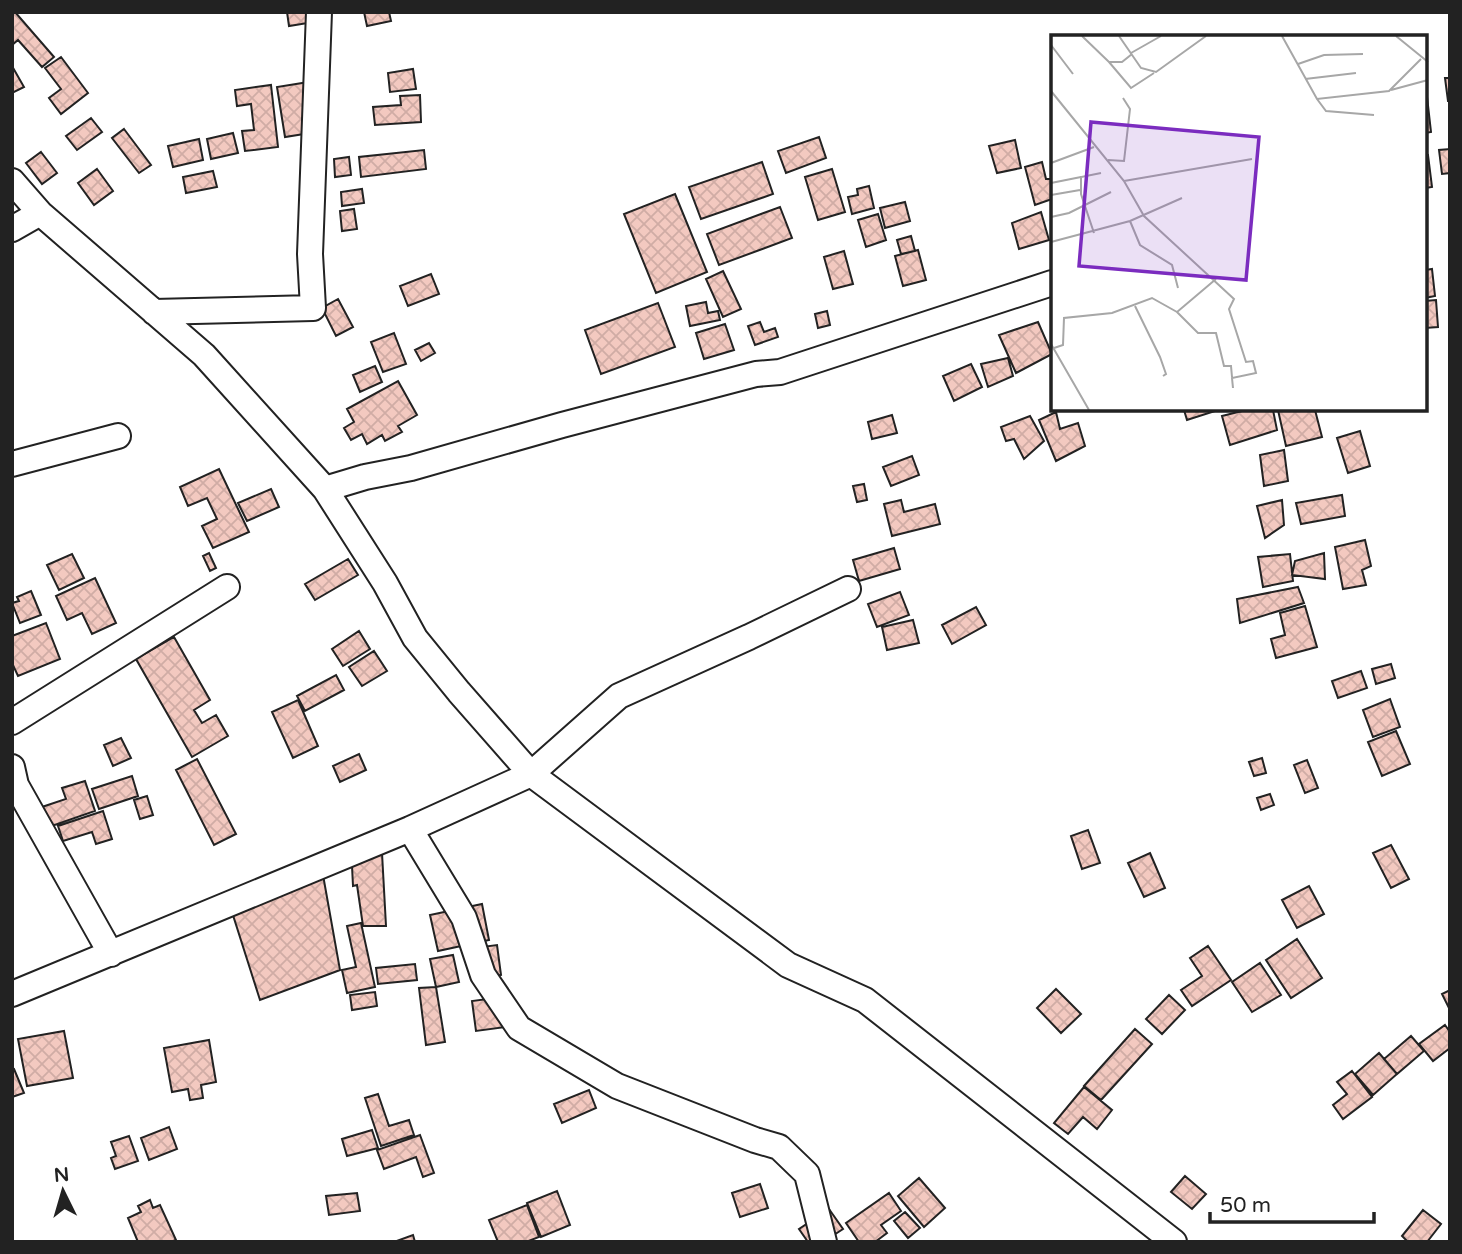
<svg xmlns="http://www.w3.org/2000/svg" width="1462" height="1254" viewBox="0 0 1462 1254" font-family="'Varela Round',sans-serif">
<defs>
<pattern id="building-cross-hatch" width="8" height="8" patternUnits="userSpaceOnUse" patternTransform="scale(1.75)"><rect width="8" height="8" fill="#f3c9c0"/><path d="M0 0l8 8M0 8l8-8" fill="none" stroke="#d0aca5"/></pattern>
</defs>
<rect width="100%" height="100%" fill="#fff"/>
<path fill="url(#building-cross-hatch)" stroke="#222" stroke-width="2" d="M12,12H15L54,57L42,67L18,40L12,45Z
M287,12H307L308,23L289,26Z
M364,12H389L391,21L367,26Z
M61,57L88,93L61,114L49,98L61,89L45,68Z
M12,66L24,87L12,93Z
M413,69L416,89L390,92L388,73Z
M1445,78H1450V101H1448Z
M1425,79L1431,132L1425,133Z
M315,81L323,131L285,137L277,87Z
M271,85L278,147L245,151L242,131L254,130L251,104L237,106L235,90Z
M420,95L421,122L375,125L373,107L401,105L400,96Z
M91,118L102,132L77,150L66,136Z
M124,129L151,165L139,173L112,138Z
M233,133L238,153L211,159L207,139Z
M819,137L826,158L786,173L778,151Z
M199,139L203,160L173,167L168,146Z
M1015,140L1021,168L997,173L989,146Z
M1450,149V173L1442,174L1439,150Z
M424,150L426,169L361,177L359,157Z
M41,152L57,173L42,184L26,163Z
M1428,155L1432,187L1425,188V156Z
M349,157L351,175L335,177L334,159Z
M762,162L773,194L701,219L689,187Z
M1042,162L1046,179H1052V199L1035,205L1025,167Z
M97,169L113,191L94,205L78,183Z
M832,169L845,212L818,220L805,177Z
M213,171L217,187L186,193L183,177Z
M869,186L874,208L852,214L848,197L858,195L857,189Z
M362,189L364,203L342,206L341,192Z
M675,194L707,272L656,293L624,214Z
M905,202L910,221L885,228L880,208Z
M780,207L792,238L719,265L707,234Z
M354,209L357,229L342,231L340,211Z
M1041,212L1049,240L1019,249L1012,223Z
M878,214L886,240L866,247L858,220Z
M911,236L915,251L901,254L897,240Z
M918,250L926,280L903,286L895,256Z
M844,251L853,284L833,289L824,257Z
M1432,269L1435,296L1425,298V270Z
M723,271L741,309L723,317L706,279Z
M431,274L439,294L408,306L400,286Z
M338,299L353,327L336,336L322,308Z
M1436,300L1438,327L1425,328V301Z
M706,302L708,313L718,311L720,320L690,326L686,306Z
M658,303L675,347L601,374L585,330Z
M827,311L830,325L818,328L815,314Z
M760,322L764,332L775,328L778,337L755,345L748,326Z
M1038,322L1052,354L1016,373L999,335Z
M725,324L734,350L704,359L696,333Z
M394,333L406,364L383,372L371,342Z
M429,343L435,353L421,361L415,350Z
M1008,358L1013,376L988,387L981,364Z
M971,364L982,387L954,401L943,376Z
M375,366L382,382L360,392L353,375Z
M398,381L417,415L398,426L402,432L385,441L382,435L367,444L362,434L351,440L344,428L354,422L347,409Z
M1184,410H1218L1187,420Z
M1246,410H1273L1277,430L1230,445L1222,416Z
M1278,410H1315L1322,437L1286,446Z
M1056,412L1060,429L1078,423L1085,446L1056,461L1039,420Z
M892,415L897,433L872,439L868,422Z
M1030,416L1044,441L1024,459L1014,439L1006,441L1001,427Z
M1360,431L1370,466L1348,473L1337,438Z
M1284,450L1288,481L1264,486L1260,455Z
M912,456L919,475L891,486L883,467Z
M219,469L249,532L213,548L202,526L217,519L207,498L188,506L180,487Z
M864,484L867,500L857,502L853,486Z
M271,489L279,507L247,521L238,503Z
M1342,495L1345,516L1301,524L1296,503Z
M901,500L904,512L935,504L940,524L892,536L884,504Z
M1282,500L1284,525L1265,538L1257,506Z
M1365,540L1371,566L1362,570L1366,585L1343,589L1335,547Z
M894,548L900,569L859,581L853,560Z
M209,553L216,568L210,571L203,556Z
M1324,553L1325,579L1292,575L1295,561Z
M72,554L84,578L59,590L47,565Z
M1290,554L1293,581L1263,587L1258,557Z
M348,559L358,575L315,600L305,584Z
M95,578L116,623L92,634L82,613L67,620L56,596Z
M1298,587L1304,603L1240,623L1237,599Z
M31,591L41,615L20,623L12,603L19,601L17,597Z
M900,592L909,615L877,627L868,604Z
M1305,606L1317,647L1276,658L1271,639L1285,635L1280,613Z
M976,607L986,625L952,644L942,625Z
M913,620L919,643L887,650L882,627Z
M46,623L60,659L18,676L12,663V636Z
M359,631L370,649L343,666L332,649Z
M174,637L210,700L194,710L202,723L216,715L228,736L192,757L136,659Z
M374,651L387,671L362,686L349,667Z
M1391,664L1395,678L1376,684L1372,669Z
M1361,671L1367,688L1338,698L1332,681Z
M336,675L344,690L305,711L297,696Z
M1390,699L1400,727L1373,737L1363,710Z
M298,700L318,746L293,758L272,712Z
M1396,731L1410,764L1382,776L1368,742Z
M121,738L131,758L113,766L104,745Z
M359,754L366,770L340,782L333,766Z
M1262,758L1266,773L1254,776L1249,762Z
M197,759L236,834L214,845L176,770Z
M1307,760L1318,788L1305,793L1294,765Z
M132,776L138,796L99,809L92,789Z
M85,781L95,811L46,828L39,808L66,799L62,788Z
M1270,794L1274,805L1261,810L1257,798Z
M147,796L153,815L140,819L134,800Z
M103,811L112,839L96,844L92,832L63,841L58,826Z
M1088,830L1100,863L1082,869L1071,836Z
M1391,845L1409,879L1391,888L1373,853Z
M382,853L386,926H363L357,885L353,886L352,866Z
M1150,853L1165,888L1144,897L1128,863Z
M323,875L340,970L260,1000L232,912Z
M1309,886L1324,914L1297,928L1282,900Z
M482,904L489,940L438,951L430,915Z
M361,923L375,987L347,993L342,970L356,967L347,926Z
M1297,939L1322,978L1291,998L1266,960Z
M497,945L501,975L478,978L474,948Z
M1208,946L1231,980L1192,1006L1181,990L1202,976L1190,958Z
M453,955L459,982L436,987L430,959Z
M1260,963L1281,995L1252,1012L1232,982Z
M415,964L417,980L378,984L376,968Z
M436,987L445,1042L426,1045L419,988Z
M1056,989L1081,1014L1061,1033L1037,1008Z
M1450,990V1010L1442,994Z
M375,992L377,1006L352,1010L350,995Z
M1169,995L1185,1010L1162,1034L1146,1019Z
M502,997L506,1027L476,1031L472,1001Z
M1445,1025L1450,1032V1048L1433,1061L1419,1044Z
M1135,1029L1152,1044L1101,1100L1084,1086Z
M64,1031L73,1078L27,1086L18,1039Z
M1411,1036L1424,1051L1397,1074L1384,1059Z
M209,1040L216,1082L201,1085L203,1098L190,1100L188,1089L172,1092L164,1048Z
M1379,1053L1397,1074L1373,1095L1355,1074Z
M14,1069L24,1093L12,1097V1070Z
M1352,1071L1372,1097L1343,1119L1333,1105L1347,1094L1337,1082Z
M1084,1087L1112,1110L1097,1129L1083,1117L1068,1134L1054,1123Z
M589,1090L596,1108L562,1123L554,1104Z
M378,1094L389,1126L409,1120L414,1135L381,1146L365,1098Z
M169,1127L177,1149L149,1160L141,1138Z
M372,1130L378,1148L347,1156L342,1139Z
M420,1135L434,1173L423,1177L416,1157L384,1169L377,1150Z
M129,1136L138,1161L115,1169L111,1158L116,1156L111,1142Z
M1185,1176L1206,1194L1192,1209L1171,1192Z
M919,1178L945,1208L924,1227L898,1196Z
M760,1184L768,1208L740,1217L732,1193Z
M557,1191L570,1225L541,1237L527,1203Z
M357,1193L360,1211L329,1215L326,1196Z
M889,1193L901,1211L881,1225L887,1233L875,1242H859L846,1223Z
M150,1200L153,1208L160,1205L176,1240L171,1242H138L128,1218L141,1212L138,1206Z
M527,1205L539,1237L526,1242H498L489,1220Z
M829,1209L843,1229L823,1242H808L799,1229Z
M1423,1210L1441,1224L1427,1242H1408L1402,1236Z
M905,1212L920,1228L908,1238L894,1221Z
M413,1235L415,1242H394Z"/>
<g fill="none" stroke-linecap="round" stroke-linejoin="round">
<defs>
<path id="minor" d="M12,181L40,213L204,355L325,489L385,583L415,638L459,692L531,774L788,965L865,1000L1174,1242
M12,229L40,213
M154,312L313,308L310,254L319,12
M12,464L118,436
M325,489L365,477L411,468L562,425L756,374L780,372L1052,283
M12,722L227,587
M12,767L16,785L111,954
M410,829L464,918L483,975L519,1028L617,1086L755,1140L779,1147L807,1174L824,1242
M12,994L410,829L531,774L619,696L749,637L848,589"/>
</defs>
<use href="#minor" stroke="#222" stroke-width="28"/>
<use href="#minor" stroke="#fff" stroke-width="24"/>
</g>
<g transform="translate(1051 35)">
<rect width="376" height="376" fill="#fff"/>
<path fill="none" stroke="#a7a7a7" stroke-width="2" d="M31,1L58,27H71L81,19M68,1L90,33L105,37L155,1M231,1L266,64L338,56L370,24M345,1L377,27M0,10L22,39M80,18L110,1M58,27L80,53L103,38M247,29L273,20L312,19M254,44L305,38M340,55L377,45M0,56L73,146L93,181L183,264L178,274L195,327L202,326L205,338L181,343L182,353M266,64L275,76L323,80M57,125L73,126L79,74L72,63M0,128L43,112M73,146L201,124M0,148L30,142M0,160L29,155M0,182L18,178L60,157M79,186L89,210L121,230L127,253M43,198L30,159V142L50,138M0,207L79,186L131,163M165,244L126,277L147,298H165L173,331H180L181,342M84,271L109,322L115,339L112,341M0,309L38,375M3,313L12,310L13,283L61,278L101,263L126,277"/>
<path fill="#7b2cbf" fill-opacity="0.15" stroke="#7b2cbf" stroke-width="3.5" d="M40,87L208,102L195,245L28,231Z"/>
<rect width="376" height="376" fill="none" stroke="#222" stroke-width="3.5"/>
</g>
<rect width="1462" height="1254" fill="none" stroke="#222222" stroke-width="28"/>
<g transform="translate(63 1191) rotate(355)" stroke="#ffffff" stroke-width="5" paint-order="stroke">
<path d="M0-5L12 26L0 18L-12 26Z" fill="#222222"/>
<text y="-10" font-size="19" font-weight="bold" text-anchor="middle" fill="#222222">N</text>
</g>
<path d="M1210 1212v10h164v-10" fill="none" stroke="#222222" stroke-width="3.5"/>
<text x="1220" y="1212" font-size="21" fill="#222222" stroke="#ffffff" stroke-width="5" paint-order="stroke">50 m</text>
</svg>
